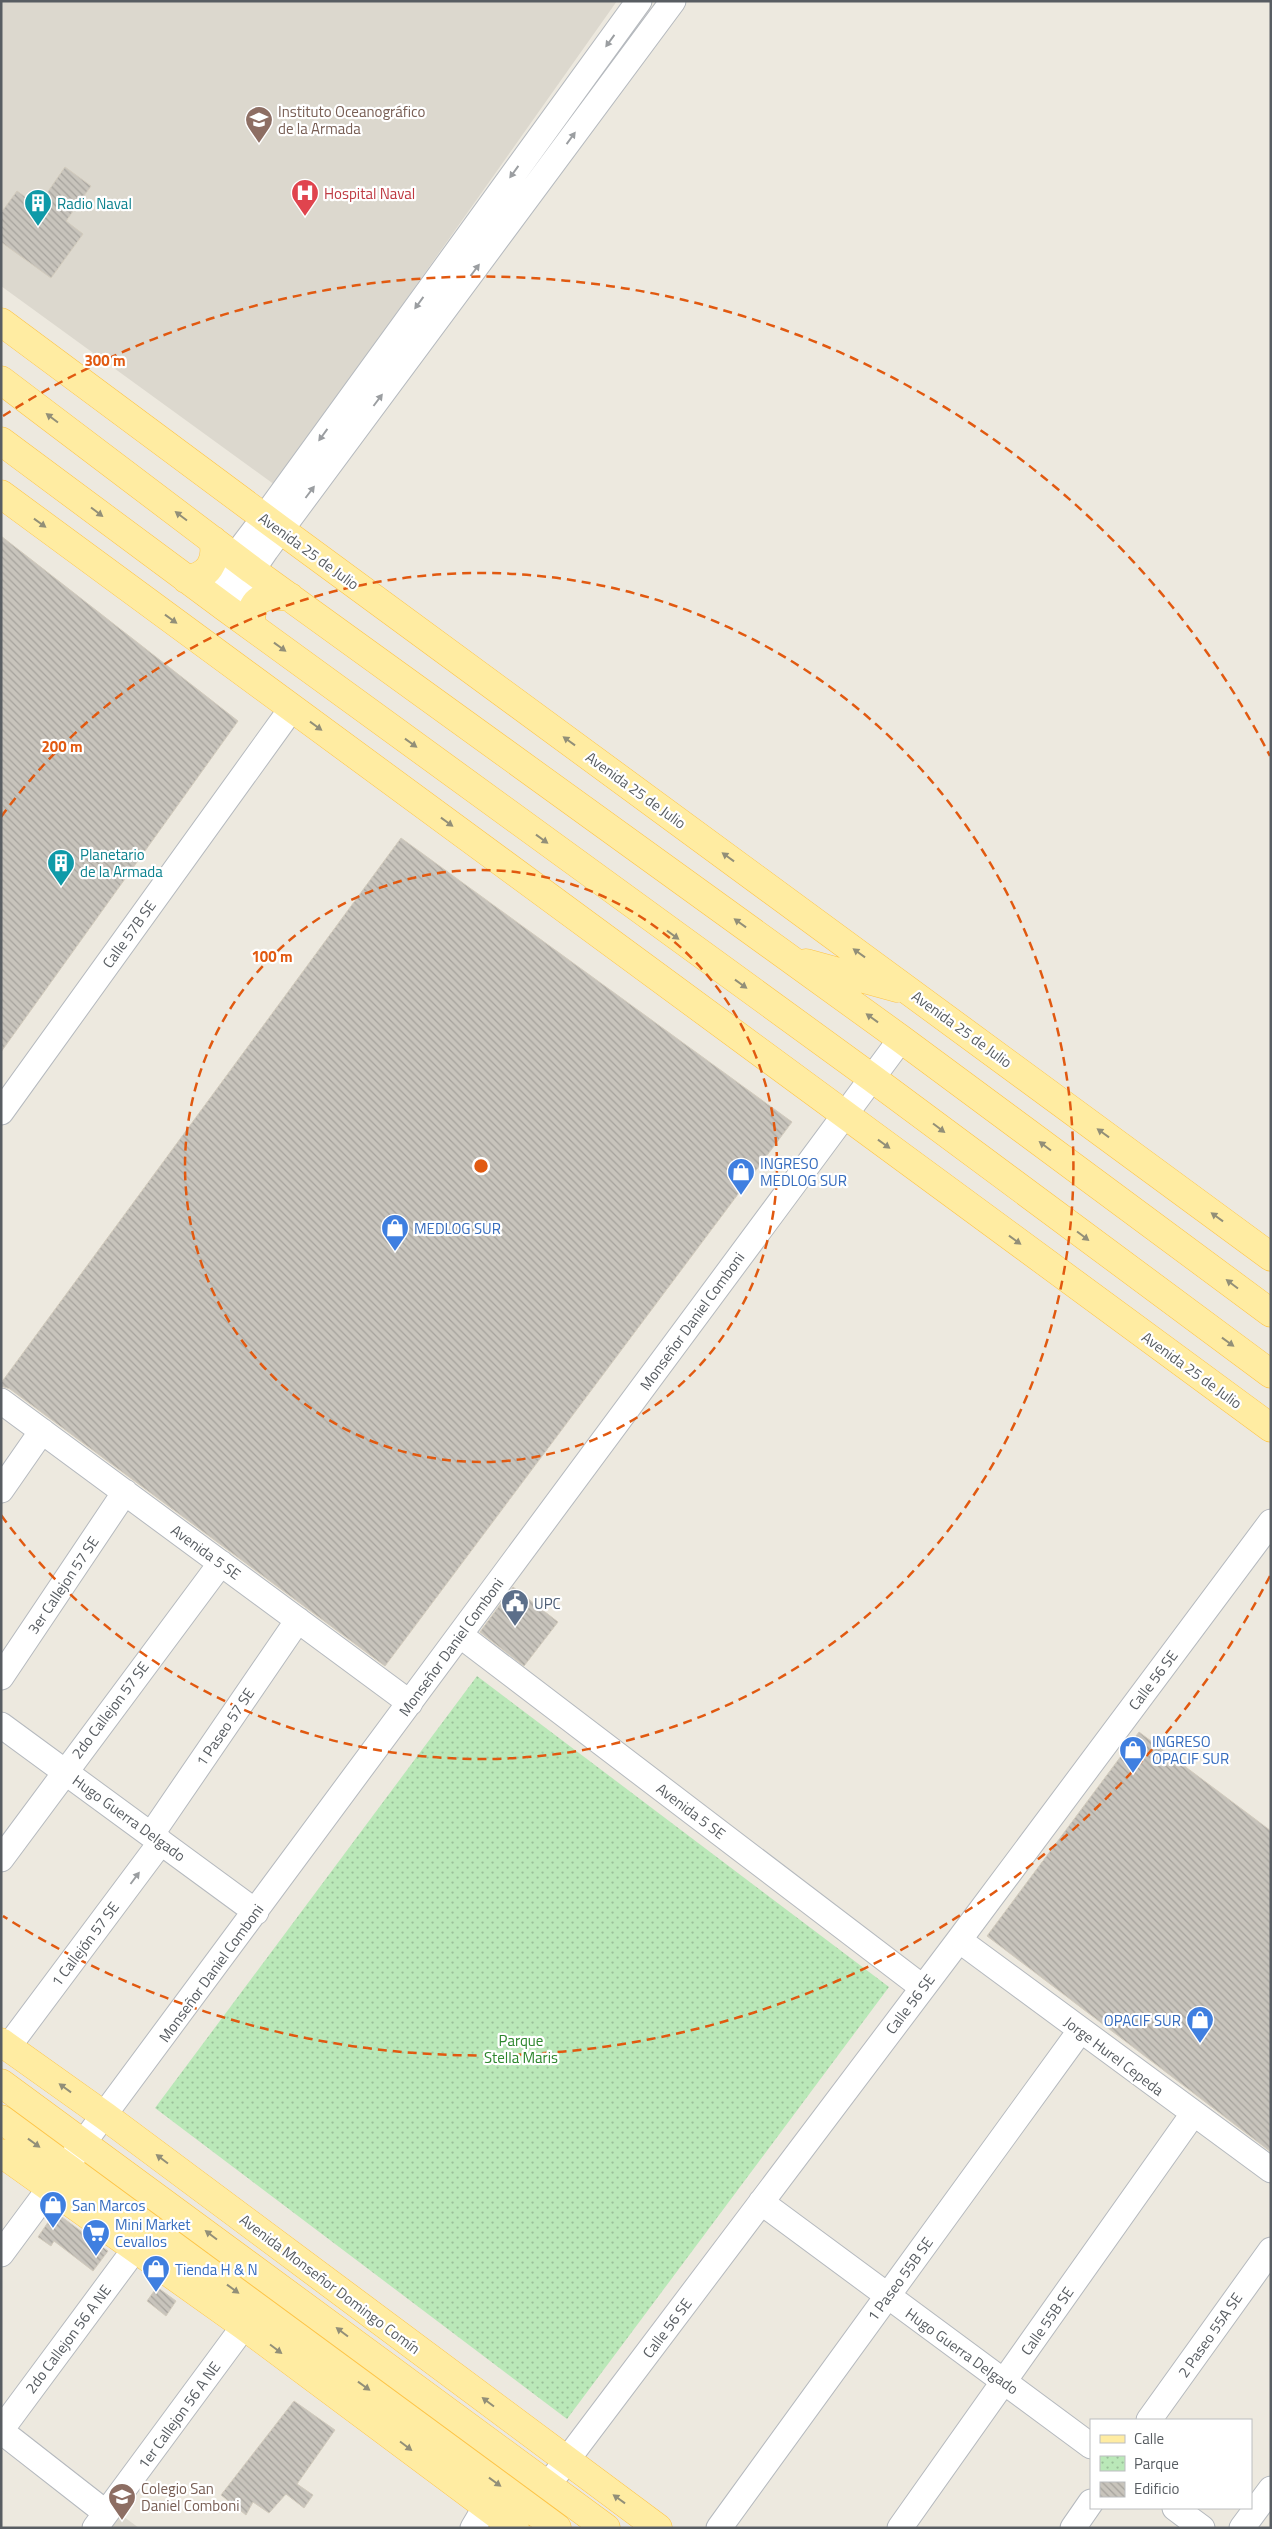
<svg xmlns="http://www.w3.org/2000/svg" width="1272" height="2529" viewBox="0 0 1272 2529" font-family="'Titillium Web',sans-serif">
<defs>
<pattern id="park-dots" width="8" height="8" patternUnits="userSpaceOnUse" patternTransform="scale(1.25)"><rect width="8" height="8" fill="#bae8b8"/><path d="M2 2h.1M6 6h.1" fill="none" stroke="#9abf99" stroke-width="1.8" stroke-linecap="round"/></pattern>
<pattern id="building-back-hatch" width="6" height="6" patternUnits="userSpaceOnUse" patternTransform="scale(1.25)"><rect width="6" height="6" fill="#c8c4bc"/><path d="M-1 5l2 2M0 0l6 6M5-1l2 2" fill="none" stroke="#a5a29c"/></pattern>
</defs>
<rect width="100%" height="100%" fill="#ede9df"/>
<path fill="#dcd8ce" d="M1,1H617L275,485L1,286Z
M120,2514L139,2528H110Z"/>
<path fill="url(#park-dots)" d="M477,1676L889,1987L567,2419L155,2108Z"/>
<path fill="url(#building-back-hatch)" stroke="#d2cbbd" d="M65,167L91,186L66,221L83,234L51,278L1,242V213L17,191L38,206Z
M1,536L238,721L1,1052Z
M401,838L792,1122L385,1666L10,1389L1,1386V1383Z
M513,1587L558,1622L524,1666L480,1632Z
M1139,1732L1271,1831V2152L987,1936Z
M55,2212L108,2251L93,2271L54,2241L51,2246L38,2237Z
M157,2287L176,2301L166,2316L147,2301Z
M294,2401L335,2430L297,2484L313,2495L304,2508L286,2494L269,2513L253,2502L246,2515L221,2495Z"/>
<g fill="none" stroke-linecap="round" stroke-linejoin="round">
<defs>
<path id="minor" d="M206,594L264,518L639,1
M226,608L266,550L673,1
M1,1112L292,708
M1,1401L410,1703
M1,1490L42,1431
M460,1635L922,1987
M1,1677L125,1492
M1,1725L256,1912
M151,1835L298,1620
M1,1859L221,1563
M959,1940L1271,2170
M8,2047L161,1842
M761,2202L1091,2446
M1,2254L901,1039
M1149,2420L1271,2250
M1,2430L135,2249
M1,2431L106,2513
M548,2485L959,1940L1271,1522
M1175,2508L1202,2528
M95,2528L244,2326
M473,2528L486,2506
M719,2528L1080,2031
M900,2528L1193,2114
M1073,2528L1091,2502
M1242,2528L1271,2489"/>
<path id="major" d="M1,322L281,530L1271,1257
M1,380L252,570L901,1039L1271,1313
M1,441L226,608L872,1078L1271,1374
M1,494L1271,1428
M186,579C208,577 218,562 213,540
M252,627C248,597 264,594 290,597
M806,963L897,988
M1,2042L105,2116L658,2528
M1,2083L606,2528
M1,2119L557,2528
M1,2153L244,2326L515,2528"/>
</defs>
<use href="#minor" stroke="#b5b9be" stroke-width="27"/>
<use href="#major" stroke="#fec447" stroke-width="29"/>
<use href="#minor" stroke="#fff" stroke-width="25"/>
<use href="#major" stroke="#ffeca2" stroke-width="28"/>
</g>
<defs><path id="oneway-solid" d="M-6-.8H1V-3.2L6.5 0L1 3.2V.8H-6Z" transform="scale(1.25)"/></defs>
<g fill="#9b9ea1">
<use href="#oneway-solid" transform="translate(610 41) rotate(126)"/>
<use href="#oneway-solid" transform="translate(571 138) rotate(-54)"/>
<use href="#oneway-solid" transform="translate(514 172) rotate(126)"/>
<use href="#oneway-solid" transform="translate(475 270) rotate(-53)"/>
<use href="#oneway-solid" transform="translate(419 303) rotate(126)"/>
<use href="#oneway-solid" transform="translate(378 400) rotate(-53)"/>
<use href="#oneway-solid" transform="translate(323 435) rotate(126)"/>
<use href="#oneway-solid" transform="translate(310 492) rotate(-53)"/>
<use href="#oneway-solid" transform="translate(135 1878) rotate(-53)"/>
</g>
<g fill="#928f78">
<use href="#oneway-solid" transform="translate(52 418) rotate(-143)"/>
<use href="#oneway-solid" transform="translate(97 512) rotate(37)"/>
<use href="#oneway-solid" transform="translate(181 516) rotate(-143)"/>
<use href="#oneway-solid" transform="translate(40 523) rotate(36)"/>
<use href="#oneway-solid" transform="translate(171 619) rotate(36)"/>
<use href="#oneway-solid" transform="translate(280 647) rotate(36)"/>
<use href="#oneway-solid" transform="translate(316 726) rotate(36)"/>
<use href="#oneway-solid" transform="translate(569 741) rotate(-144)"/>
<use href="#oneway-solid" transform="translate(411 743) rotate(36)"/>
<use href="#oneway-solid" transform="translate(447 822) rotate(36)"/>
<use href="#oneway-solid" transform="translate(542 839) rotate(36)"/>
<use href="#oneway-solid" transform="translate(728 857) rotate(-144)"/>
<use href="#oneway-solid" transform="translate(740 923) rotate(-144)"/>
<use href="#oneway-solid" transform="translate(673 935) rotate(36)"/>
<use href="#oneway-solid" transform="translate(859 953) rotate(-144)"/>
<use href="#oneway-solid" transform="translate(741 984) rotate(36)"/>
<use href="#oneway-solid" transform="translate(872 1018) rotate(-144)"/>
<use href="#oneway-solid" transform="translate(939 1128) rotate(37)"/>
<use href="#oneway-solid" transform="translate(1103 1133) rotate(-144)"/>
<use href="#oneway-solid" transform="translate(884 1144) rotate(36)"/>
<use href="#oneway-solid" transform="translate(1045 1146) rotate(-143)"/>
<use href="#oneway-solid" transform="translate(1217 1217) rotate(-144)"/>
<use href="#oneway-solid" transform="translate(1083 1236) rotate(37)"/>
<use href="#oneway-solid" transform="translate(1015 1240) rotate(36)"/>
<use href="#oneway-solid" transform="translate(1232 1284) rotate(-143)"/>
<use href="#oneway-solid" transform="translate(1228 1342) rotate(36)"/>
<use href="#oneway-solid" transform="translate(65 2088) rotate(-144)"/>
<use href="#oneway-solid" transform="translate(34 2143) rotate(36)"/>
<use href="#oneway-solid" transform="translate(162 2159) rotate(-143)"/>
<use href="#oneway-solid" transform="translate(211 2235) rotate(-143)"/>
<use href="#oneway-solid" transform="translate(233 2289) rotate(36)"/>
<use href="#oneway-solid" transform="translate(342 2332) rotate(-143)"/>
<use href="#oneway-solid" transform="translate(276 2349) rotate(37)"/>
<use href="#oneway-solid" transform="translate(364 2386) rotate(36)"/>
<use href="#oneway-solid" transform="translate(488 2402) rotate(-143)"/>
<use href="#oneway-solid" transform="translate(406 2446) rotate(37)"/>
<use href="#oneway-solid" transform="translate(495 2482) rotate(36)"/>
<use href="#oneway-solid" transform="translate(619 2499) rotate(-144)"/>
</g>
<g fill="none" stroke="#e15910" stroke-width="2.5" stroke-dasharray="9 6">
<circle cx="481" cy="1166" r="296"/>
<path d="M1 817A593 593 0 1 1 1 1515"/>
<path d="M1270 1576A889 889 0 0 1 3 1916M3 416A889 889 0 0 1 1270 756"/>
</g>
<defs>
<symbol id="school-pin" viewBox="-11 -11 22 30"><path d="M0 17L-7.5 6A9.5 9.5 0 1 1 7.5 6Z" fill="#8d6e63" stroke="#fff"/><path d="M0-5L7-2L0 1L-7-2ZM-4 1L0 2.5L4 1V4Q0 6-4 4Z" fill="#fff"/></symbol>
<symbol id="hospital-pin" viewBox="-11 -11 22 30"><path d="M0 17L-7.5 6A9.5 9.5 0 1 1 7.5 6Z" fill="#e0444e" stroke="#fff"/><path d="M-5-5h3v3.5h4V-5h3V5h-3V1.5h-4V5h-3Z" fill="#fff"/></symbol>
<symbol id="building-pin" viewBox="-11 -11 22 30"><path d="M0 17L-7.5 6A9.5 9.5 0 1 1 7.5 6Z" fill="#0f9aa8" stroke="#fff"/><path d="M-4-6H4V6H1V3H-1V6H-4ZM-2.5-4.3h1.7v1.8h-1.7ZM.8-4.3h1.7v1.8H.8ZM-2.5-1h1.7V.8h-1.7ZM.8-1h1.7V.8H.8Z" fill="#fff"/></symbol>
<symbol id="shop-pin" viewBox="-11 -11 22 30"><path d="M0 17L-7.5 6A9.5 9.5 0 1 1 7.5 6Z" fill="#3f7fe0" stroke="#fff"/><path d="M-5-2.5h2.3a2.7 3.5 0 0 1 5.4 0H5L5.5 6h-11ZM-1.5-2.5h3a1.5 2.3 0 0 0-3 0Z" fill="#fff"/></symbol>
<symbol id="civic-pin" viewBox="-11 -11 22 30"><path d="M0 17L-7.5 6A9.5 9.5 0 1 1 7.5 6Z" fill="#5c6f8a" stroke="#fff"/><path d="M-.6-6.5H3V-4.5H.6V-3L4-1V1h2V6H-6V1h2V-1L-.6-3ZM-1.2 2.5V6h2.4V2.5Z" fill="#fff"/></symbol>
<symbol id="supermarket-pin" viewBox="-11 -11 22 30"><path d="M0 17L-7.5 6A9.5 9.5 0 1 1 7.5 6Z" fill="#3f7fe0" stroke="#fff"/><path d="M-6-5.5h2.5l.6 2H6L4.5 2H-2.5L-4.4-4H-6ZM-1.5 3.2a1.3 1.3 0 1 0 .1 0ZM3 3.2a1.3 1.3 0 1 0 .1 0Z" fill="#fff"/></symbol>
</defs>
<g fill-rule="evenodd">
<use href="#school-pin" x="243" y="104" width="32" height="43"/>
<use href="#hospital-pin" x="289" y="177" width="32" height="43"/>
<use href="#building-pin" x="22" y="187" width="32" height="43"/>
<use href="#building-pin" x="45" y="847" width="32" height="43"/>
<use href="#shop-pin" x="725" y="1156" width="32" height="43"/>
<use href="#shop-pin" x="379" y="1212" width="32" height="43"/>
<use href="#civic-pin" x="499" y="1587" width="32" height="43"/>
<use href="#shop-pin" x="1117" y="1734" width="32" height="43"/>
<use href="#shop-pin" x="1184" y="2004" width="32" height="43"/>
<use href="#shop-pin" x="37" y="2189" width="32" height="43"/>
<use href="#supermarket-pin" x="80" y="2217" width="32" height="43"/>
<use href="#shop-pin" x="140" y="2253" width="32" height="43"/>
<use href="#school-pin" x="106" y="2481" width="32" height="43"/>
</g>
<g text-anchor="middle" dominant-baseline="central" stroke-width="4.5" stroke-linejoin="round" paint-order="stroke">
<g font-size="15" fill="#785e54" stroke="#fff" text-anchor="start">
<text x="278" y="111">Instituto Oceanográfico<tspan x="278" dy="17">de la Armada</tspan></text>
<text x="141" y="2488">Colegio San<tspan x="141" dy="17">Daniel Comboni</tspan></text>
</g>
<g font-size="15" fill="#be3a42" stroke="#fff" text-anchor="start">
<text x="324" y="193">Hospital Naval</text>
</g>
<g font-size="15" fill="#0d838f" stroke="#fff" text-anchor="start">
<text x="57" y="203">Radio Naval</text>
<text x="80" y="854">Planetario<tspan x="80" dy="17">de la Armada</tspan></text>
</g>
<g font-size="15" fill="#585d62" stroke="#fff">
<text transform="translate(309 551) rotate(36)">Avenida 25 de Julio</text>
<text transform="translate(636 790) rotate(36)">Avenida 25 de Julio</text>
<text transform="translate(129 934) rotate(-54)">Calle 57B SE</text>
<text transform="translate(962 1029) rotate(36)">Avenida 25 de Julio</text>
<text transform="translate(692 1321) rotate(-54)">Monseñor Daniel Comboni</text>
<text transform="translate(1192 1370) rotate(36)">Avenida 25 de Julio</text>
<text transform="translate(206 1552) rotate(36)">Avenida 5 SE</text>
<text transform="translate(63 1585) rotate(-56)">3er Callejon 57 SE</text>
<text transform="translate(451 1647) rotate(-54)">Monseñor Daniel Comboni</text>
<text transform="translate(1153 1680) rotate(-53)">Calle 56 SE</text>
<text transform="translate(110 1710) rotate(-53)">2do Callejon 57 SE</text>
<text transform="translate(225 1727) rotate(-56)">1 Paseo 57 SE</text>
<text transform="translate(691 1811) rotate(37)">Avenida 5 SE</text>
<text transform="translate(129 1818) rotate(36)">Hugo Guerra Delgado</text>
<text transform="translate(85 1944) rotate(-53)">1 Callejón 57 SE</text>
<text transform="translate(211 1973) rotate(-54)">Monseñor Daniel Comboni</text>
<text transform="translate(910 2004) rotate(-53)">Calle 56 SE</text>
<text transform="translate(1114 2056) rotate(37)">Jorge Hurel Cepeda</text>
<text transform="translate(900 2279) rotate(-54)">1 Paseo 55B SE</text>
<text transform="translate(330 2284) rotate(37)">Avenida Monseñor Domingo Comín</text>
<text transform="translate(1047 2321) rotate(-55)">Calle 55B SE</text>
<text transform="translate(667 2328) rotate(-53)">Calle 56 SE</text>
<text transform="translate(1210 2335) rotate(-55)">2 Paseo 55A SE</text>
<text transform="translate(68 2339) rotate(-53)">2do Callejon 56 A NE</text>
<text transform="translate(962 2351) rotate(36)">Hugo Guerra Delgado</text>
<text transform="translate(179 2415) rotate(-54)">1er Callejon 56 A NE</text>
</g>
<g font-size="15" fill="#366cbe" stroke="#fff" text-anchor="start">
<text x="760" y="1163">INGRESO<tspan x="760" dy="17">MEDLOG SUR</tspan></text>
<text x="414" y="1228">MEDLOG SUR</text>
<text x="1152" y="1741">INGRESO<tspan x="1152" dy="17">OPACIF SUR</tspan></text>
<text x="1181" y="2020" text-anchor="end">OPACIF SUR</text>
<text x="72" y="2205">San Marcos</text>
<text x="115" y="2224">Mini Market<tspan x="115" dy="17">Cevallos</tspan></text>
<text x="175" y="2269">Tienda H &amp; N</text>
</g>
<g font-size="15" fill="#4e5e75" stroke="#fff" text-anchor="start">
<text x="534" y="1603">UPC</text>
</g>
<g font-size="15" fill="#2d862d" stroke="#fff">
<text x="521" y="2040">Parque<tspan x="521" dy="17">Stella Maris</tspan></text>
</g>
</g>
<circle cx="481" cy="1166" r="8" fill="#e15910" stroke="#fff" stroke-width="2.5"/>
<g font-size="15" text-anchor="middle" font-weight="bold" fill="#e15910" stroke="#fff" stroke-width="4.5" stroke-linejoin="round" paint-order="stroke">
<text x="105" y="366">300 m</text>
<text x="62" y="752">200 m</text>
<text x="272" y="962">100 m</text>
</g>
<rect width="1272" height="2529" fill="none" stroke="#585d62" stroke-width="5"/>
<rect x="1090" y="2419" width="162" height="90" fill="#ffffff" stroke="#bcbec0"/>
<rect x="1100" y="2435" width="25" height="8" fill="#ffeca2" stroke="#bcbec0"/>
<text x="1134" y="2444" font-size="15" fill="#585d62">Calle</text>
<rect x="1100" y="2456" width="25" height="15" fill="url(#park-dots)" stroke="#bcbec0"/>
<text x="1134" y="2469" font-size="15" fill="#585d62">Parque</text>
<rect x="1100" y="2482" width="25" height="15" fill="url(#building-back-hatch)" stroke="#bcbec0"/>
<text x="1134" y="2494" font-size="15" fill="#585d62">Edificio</text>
</svg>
